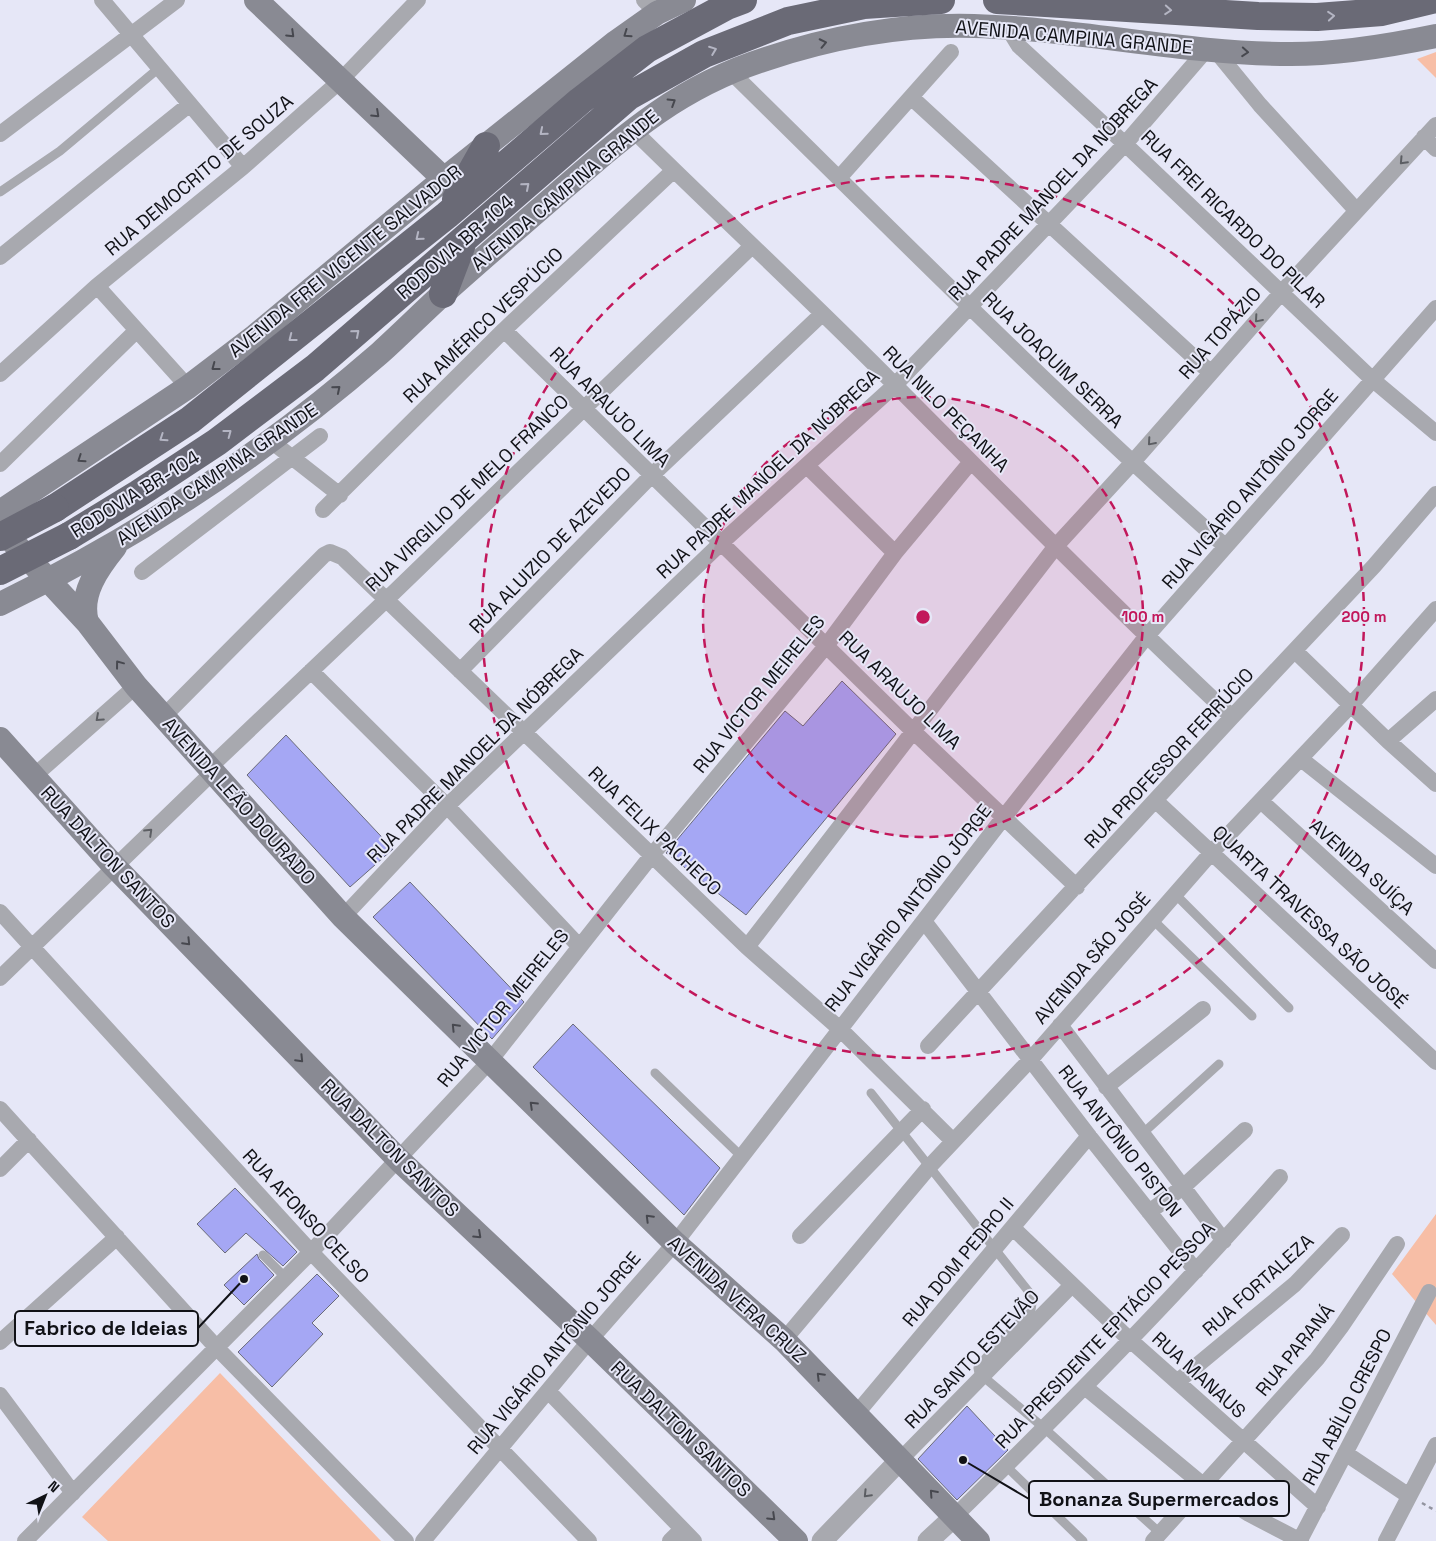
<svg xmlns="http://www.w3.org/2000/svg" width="1436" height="1541" viewBox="0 0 1436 1541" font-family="'Space Grotesk',sans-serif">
<rect width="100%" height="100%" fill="#e6e7f7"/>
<path fill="#f7bea6" d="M1436,52V78L1417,59Z
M1436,1214V1325L1392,1274Z
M220,1373L381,1541H108L82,1517Z"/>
<path fill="#a5a7f4" stroke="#6a6b79" d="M842,681L896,734L746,915L666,853L785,711L803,726Z
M286,735L393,849L350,887L247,775Z
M410,882L524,1002L492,1039L373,917Z
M573,1024L720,1168L684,1215L533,1067Z
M235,1188L297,1252L283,1266L246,1233L225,1253L197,1224Z
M257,1254L259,1259L274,1275L244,1305L224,1285Z
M317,1274L339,1296L312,1323L323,1334L272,1387L238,1352Z
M967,1406L1008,1450L957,1500L918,1459Z"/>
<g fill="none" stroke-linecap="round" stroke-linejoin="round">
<path stroke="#92939f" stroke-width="2.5" stroke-dasharray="4 4" stroke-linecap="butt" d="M1422,1503L1436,1511"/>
<path stroke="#a8a9af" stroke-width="9" d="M0,192L60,151L159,68
M1174,893L1289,1008
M1152,919L1252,1016
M655,1073L742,1157
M871,1093L1029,1292L1032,1303L1031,1310L981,1363L978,1368L979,1373L1044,1428L1160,1533
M1142,1134L1219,1064
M263,1255L284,1276
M1006,1466L1083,1541"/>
<path stroke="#a8a9af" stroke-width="16" d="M102,0L243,167
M644,0L657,13
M1008,28L1019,46L1125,144L1373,380L1436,433
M1215,50L1260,105L1356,210
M730,71C893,231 1054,394 1225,546
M912,98L1211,373
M632,129C719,215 809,298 895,385C1006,497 1117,609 1232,717
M0,134L177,0
M1424,137L1436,149
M839,178L951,52
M0,257L190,104
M97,286L188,387
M504,330L914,732L1077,887
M0,374L97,286L243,167L340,81L418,0
M271,441L340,495
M0,464L136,331
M807,466L895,553
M323,510L504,330L674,170
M142,572L320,436
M1295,651L1388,741L1436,784
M311,671L447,806L579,946
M460,671L651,476L822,314
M163,717L324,555L330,552L342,557L747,947L840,1029L953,1141
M1388,741L1436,699
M1301,759L1436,866
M209,768L387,599L752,246
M34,776L136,686
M1156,801L1436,1062
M1261,801L1436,961
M0,912L311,1252L589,1541
M343,917L447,806L721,543L895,385L1125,144L1207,49
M924,921L1089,1136L1196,1271
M747,947L1056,546L1132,463L1281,293L1436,125
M0,978L213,772
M1060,1025L1224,1241
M928,1046L1232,717L1374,566L1436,494
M1106,1087L1203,1009
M0,1109L216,1347L406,1541
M0,1169L29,1140
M1149,1212L1183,1187L1245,1130
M1013,1228L1129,1339L1318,1507
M800,1236L923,1109
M784,1340L930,1166L1031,1059L1212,852L1350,706L1436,609
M0,1342L117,1237
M1177,1382L1295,1284L1342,1235
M1085,1387L1203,1485L1249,1514L1301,1541
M548,1391L694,1541
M0,1395L73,1493
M857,1413L1089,1136
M1345,1453L1409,1496
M901,1459L1071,1286
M954,1517C1066,1407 1177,1295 1280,1177
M1300,1540L1429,1292
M25,1541L311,1252L489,1062L652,855L826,646L895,553L970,463
M423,1541L590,1340L675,1243L1004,817L1146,637L1436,308
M670,1541L682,1529
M1153,1541L1317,1359L1341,1327L1397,1244
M1386,1541L1436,1445"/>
<path stroke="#a8a9af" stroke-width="21" d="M822,1541L901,1459
M928,1541L954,1517"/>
<path stroke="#898a93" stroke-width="24" d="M256,0L444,179
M0,512L188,387L255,336L444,179L616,42L657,13L684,0
M0,528L87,622L136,686L343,917L675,1243L784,1340L978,1541
M0,604C137,538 265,453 380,353C402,333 423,312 445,292C482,259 519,227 556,195C624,136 678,87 766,59C832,37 904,24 974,26C1080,29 1185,54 1291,54C1340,54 1388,46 1436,36
M87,622C79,594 98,568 115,547
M0,739L114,866L399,1160L590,1340L796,1541"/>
<path stroke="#6a6a76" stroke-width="28" d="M997,0L1258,16L1317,17L1382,12L1432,0
M456,199L486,146
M443,294L462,244
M55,508L190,420L447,215L580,101L647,49L727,6L743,0
M69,536L138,494L217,442L315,368L629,96L704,54L788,21L864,5L941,0"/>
<path stroke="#6a6a76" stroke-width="28" d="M0,537L55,508
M0,571L69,536"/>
</g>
<defs><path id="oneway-chevron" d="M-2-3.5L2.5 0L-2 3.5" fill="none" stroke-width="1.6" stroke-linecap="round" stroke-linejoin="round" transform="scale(1.25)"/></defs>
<g stroke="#b4b5c3">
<use href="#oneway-chevron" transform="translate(1168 10) rotate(4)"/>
<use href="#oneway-chevron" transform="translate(1331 16) rotate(-5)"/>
<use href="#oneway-chevron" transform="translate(713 50) rotate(-21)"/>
<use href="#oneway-chevron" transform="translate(543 132) rotate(140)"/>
<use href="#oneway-chevron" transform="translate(526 186) rotate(-41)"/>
<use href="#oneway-chevron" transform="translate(419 237) rotate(141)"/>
<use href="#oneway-chevron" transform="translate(356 333) rotate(-41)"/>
<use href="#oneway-chevron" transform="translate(292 338) rotate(142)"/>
<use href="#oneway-chevron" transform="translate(228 433) rotate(-37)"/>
<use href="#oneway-chevron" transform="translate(163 438) rotate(146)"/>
</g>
<g stroke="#47484f">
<use href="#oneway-chevron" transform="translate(291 34) rotate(44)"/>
<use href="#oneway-chevron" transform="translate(627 34) rotate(145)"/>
<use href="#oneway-chevron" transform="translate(823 43) rotate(-12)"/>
<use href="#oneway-chevron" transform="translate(1245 52) rotate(4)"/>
<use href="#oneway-chevron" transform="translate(672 102) rotate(-32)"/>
<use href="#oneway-chevron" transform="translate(376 114) rotate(43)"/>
<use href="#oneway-chevron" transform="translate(215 367) rotate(143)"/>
<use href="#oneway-chevron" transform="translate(337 389) rotate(-40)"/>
<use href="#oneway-chevron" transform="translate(81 459) rotate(146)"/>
<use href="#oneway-chevron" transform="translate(119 664) rotate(-127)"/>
<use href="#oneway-chevron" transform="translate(187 942) rotate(46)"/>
<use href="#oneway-chevron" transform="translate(455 1027) rotate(-134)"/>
<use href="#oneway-chevron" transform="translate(300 1059) rotate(46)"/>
<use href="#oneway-chevron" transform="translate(533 1105) rotate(-136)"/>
<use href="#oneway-chevron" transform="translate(649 1218) rotate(-135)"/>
<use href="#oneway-chevron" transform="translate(478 1235) rotate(43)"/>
<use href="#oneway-chevron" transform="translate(820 1376) rotate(-135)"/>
<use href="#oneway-chevron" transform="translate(933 1493) rotate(-132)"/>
<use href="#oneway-chevron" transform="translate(772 1517) rotate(44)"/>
</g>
<g stroke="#5c5e63">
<use href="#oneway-chevron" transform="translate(1403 161) rotate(133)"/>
<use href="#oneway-chevron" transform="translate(1258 319) rotate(131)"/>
<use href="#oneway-chevron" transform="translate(1151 442) rotate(131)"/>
<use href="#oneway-chevron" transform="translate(99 718) rotate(138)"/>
<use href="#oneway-chevron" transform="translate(149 832) rotate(-44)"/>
<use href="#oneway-chevron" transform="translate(867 1494) rotate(134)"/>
</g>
<circle cx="923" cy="617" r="220" fill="#c2185b" fill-opacity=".12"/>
<g fill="none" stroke="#c2185b" stroke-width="2.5" stroke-dasharray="9 6">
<circle cx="923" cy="617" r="220"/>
<circle cx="923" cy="617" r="441"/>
</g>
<g text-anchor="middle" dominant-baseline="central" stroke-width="4" stroke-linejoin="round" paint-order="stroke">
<g font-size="19" fill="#111217" stroke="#e6e7f7">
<text transform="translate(1074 37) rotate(5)">AVENIDA CAMPINA GRANDE</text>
<text transform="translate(199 175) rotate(-40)">RUA DEMOCRITO DE SOUZA</text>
<text transform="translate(1053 189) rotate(-47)">RUA PADRE MANOEL DA NÓBREGA</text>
<text transform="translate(565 190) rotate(-40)">AVENIDA CAMPINA GRANDE</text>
<text transform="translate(1233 219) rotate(44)">RUA FREI RICARDO DO PILAR</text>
<text transform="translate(455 247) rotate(-41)">RODOVIA BR-104</text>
<text transform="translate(345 261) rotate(-39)">AVENIDA FREI VICENTE SALVADOR</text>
<text transform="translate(483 325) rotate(-44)">RUA AMÉRICO VESPÚCIO</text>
<text transform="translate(1220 333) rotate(-49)">RUA TOPÁZIO</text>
<text transform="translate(1053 360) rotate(44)">RUA JOAQUIM SERRA</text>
<text transform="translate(610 407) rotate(45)">RUA ARAUJO LIMA</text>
<text transform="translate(946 409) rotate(45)">RUA NILO PEÇANHA</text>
<text transform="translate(217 474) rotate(-34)">AVENIDA CAMPINA GRANDE</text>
<text transform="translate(768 474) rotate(-43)">RUA PADRE MANOEL DA NÓBREGA</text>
<text transform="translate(1250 489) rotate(-49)">RUA VIGÁRIO ANTÔNIO JORGE</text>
<text transform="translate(467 493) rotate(-44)">RUA VIRGILIO DE MELO FRANCO</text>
<text transform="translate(135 494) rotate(-32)">RODOVIA BR-104</text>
<text transform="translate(550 550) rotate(-46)">RUA ALUIZIO DE AZEVEDO</text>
<text transform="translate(900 690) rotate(44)">RUA ARAUJO LIMA</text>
<text transform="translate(759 694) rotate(-51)">RUA VICTOR MEIRELES</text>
<text transform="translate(475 755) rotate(-45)">RUA PADRE MANOEL DA NÓBREGA</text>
<text transform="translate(1169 758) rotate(-47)">RUA PROFESSOR FERRÚCIO</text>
<text transform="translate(239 801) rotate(48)">AVENIDA LEÃO DOURADO</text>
<text transform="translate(655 831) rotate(44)">RUA FELIX PACHECO</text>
<text transform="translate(108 857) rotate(47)">RUA DALTON SANTOS</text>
<text transform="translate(1362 867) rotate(42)">AVENIDA SUÍÇA</text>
<text transform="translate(908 908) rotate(-52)">RUA VIGÁRIO ANTÔNIO JORGE</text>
<text transform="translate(1310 917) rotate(43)">QUARTA TRAVESSA SÃO JOSÉ</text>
<text transform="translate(1092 958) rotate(-49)">AVENIDA SÃO JOSÉ</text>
<text transform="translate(503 1008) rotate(-51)">RUA VICTOR MEIRELES</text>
<text transform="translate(1120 1141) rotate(52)">RUA ANTÔNIO PISTON</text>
<text transform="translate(390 1148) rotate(45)">RUA DALTON SANTOS</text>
<text transform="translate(306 1216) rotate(47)">RUA AFONSO CELSO</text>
<text transform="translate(958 1262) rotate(-50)">RUA DOM PEDRO II</text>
<text transform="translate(1258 1285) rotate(-42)">RUA FORTALEZA</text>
<text transform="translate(737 1299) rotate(42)">AVENIDA VERA CRUZ</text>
<text transform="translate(1105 1335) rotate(-46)">RUA PRESIDENTE EPITÁCIO PESSOA</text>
<text transform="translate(1295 1350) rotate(-51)">RUA PARANÁ</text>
<text transform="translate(554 1353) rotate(-50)">RUA VIGÁRIO ANTÔNIO JORGE</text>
<text transform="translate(972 1359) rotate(-46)">RUA SANTO ESTEVÃO</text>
<text transform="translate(1199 1375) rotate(42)">RUA MANAUS</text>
<text transform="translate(1347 1407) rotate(-63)">RUA ABÍLIO CRESPO</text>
<text transform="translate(681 1429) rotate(44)">RUA DALTON SANTOS</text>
</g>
</g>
<circle cx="923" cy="617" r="8" fill="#c2185b" stroke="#e6e7f7" stroke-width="2.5"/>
<g font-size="15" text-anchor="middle" font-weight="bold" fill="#c2185b" stroke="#e6e7f7" stroke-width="4" stroke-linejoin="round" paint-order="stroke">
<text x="1143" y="622">100 m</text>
<text x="1364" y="622">200 m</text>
</g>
<path fill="none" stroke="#111217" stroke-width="2" d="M244 1279L198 1328M963 1460L1029 1499"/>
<g fill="#111217" stroke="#e6e7f7" stroke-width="2">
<circle cx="244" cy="1279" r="5"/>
<circle cx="963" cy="1460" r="5"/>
</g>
<g fill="#e6e7f7" stroke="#111217" stroke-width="2">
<rect x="15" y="1311" width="183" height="35" rx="5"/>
<rect x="1029" y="1481" width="260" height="35" rx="5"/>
</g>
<g font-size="20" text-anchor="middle" font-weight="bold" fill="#111217">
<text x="106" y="1335">Fabrico de Ideias</text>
<text x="1159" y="1506">Bonanza Supermercados</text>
</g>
<g transform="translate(45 1496) rotate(43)" stroke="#e6e7f7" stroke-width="4" paint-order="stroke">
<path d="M0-4L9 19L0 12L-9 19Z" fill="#111217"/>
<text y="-8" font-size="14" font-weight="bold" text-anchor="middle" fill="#111217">N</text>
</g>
</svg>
